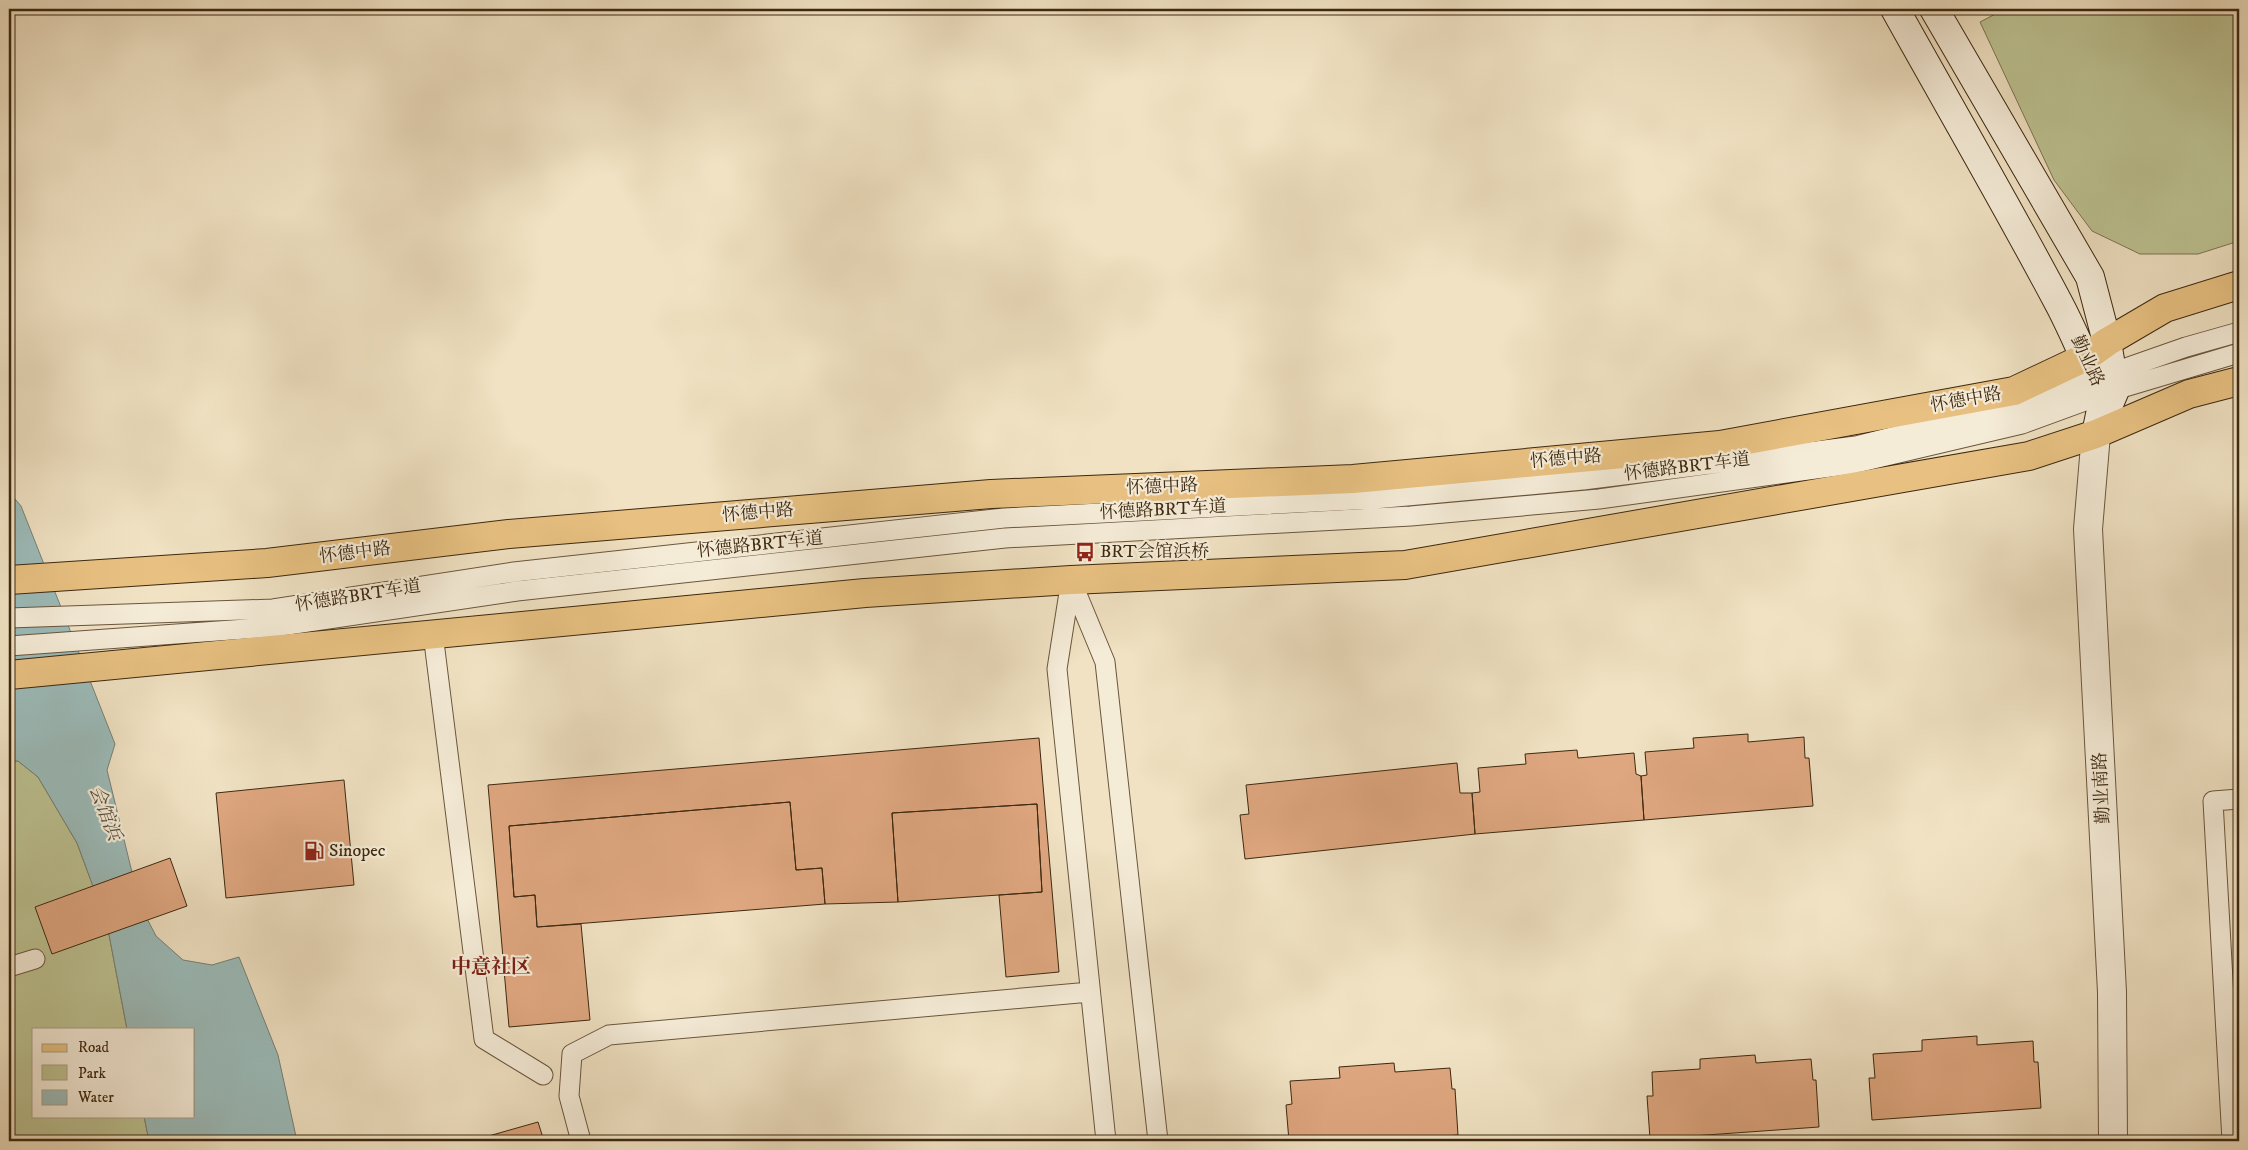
<svg xmlns="http://www.w3.org/2000/svg" width="2248" height="1150" viewBox="0 0 2248 1150" font-family="'IM FELL DW Pica','Noto Serif SC',serif">
<rect width="100%" height="100%" fill="#f0e2c3"/>
<filter id="stains"><feTurbulence type="fractalNoise" baseFrequency=".004" numOctaves="4"/><feColorMatrix values="0 0 0 0 .2 0 0 0 0 .09 0 0 0 0 .02 0 0 0 .5 -.17"/></filter>
<radialGradient id="worn" r=".72"><stop offset=".6" stop-color="#630" stop-opacity="0"/><stop offset="1" stop-color="#630" stop-opacity=".3"/></radialGradient>
<path fill="#bdc292" stroke="#7d7551" d="M2005,9H2239V241L2198,254H2140L2092,231L2054,180L1980,22Z
M9,761H18L38,777L77,843L107,924L127,1029H34V1116H144L149,1141H9Z"/>
<path fill="#9cbcba" stroke="#768176" d="M9,492L21,506L115,744L107,770L140,905L156,936L183,960L212,965L239,957L278,1055L297,1141H149L144,1116H194V1029H127L107,924L77,843L38,777L18,761H9Z"/>
<path fill="#dfa780" stroke="#3d2810" d="M1748,734V742L1804,737L1805,758H1809L1813,806L1644,820L1641,776L1647,775L1645,752L1694,748L1693,738Z
M1039,738L1059,972L1006,977L999,895L1042,892L1037,804L892,813L898,902L825,904L822,868L796,870L790,802L509,826L514,897L535,895L537,927L581,924L590,1020L509,1027L488,785Z
M1577,750L1578,758L1634,753L1636,774L1641,776L1644,820L1475,834L1472,793L1480,792L1478,768L1526,764L1525,754Z
M1457,763L1460,793H1472L1475,834L1245,859L1240,815L1249,814L1246,785Z
M344,780L354,885L226,898L216,793Z
M790,802L796,870L822,868L825,904L537,927L535,895L514,897L509,826Z
M1037,804L1042,892L898,902L892,813Z
M170,858L187,906L52,954L35,907Z
M1977,1036V1045L2033,1041L2034,1062H2038L2041,1108L1872,1120L1869,1078H1875L1873,1054L1922,1051V1040Z
M1755,1055L1756,1063L1811,1059L1813,1080H1816L1819,1127L1650,1139L1647,1096H1653L1652,1072L1700,1069V1059Z
M1394,1063L1395,1072L1450,1068L1452,1089H1455L1458,1135L1375,1141H1289L1286,1105L1292,1104L1290,1081L1340,1078L1339,1067Z
M538,1122L544,1141H471Z"/>
<g fill="none" stroke-linecap="round" stroke-linejoin="round">
<defs>
<path id="service" d="M1071,580L1105,662L1158,1141
M1071,580L1057,669L1106,1141
M9,618L273,609L514,572L1004,518L1374,499L1583,480L1856,446L2020,405L2186,347L2239,332
M433,634L484,1039L543,1075
M9,646L274,627L517,591L1005,538L1411,516L1599,499L1852,464L2022,424L2115,390L2239,353
M9,967L35,959
M581,1141L569,1096L572,1054L609,1035L1090,992
M2232,1141L2213,801L2239,799"/>
<path id="tertiary" d="M2096,434L2088,529L2112,992L2113,1141"/>
<path id="secondary" d="M1895,9C1949,106 2005,202 2057,300C2074,331 2086,365 2104,395L2096,434
M1934,9L2090,277L2107,342L2115,390L2109,404"/>
<path id="primary" d="M9,580L267,563L509,534L991,494L1353,479L1720,445L2014,391L2086,357L2107,342L2165,308L2239,285
M9,675L865,593L1071,580L1405,565L2029,456L2096,434L2189,394L2239,381"/>
</defs>
<use href="#service" stroke="#6a563d" stroke-width="21"/>
<use href="#tertiary" stroke="#6a563d" stroke-width="30"/>
<use href="#secondary" stroke="#3d2810" stroke-width="30"/>
<use href="#primary" stroke="#3d2810" stroke-width="30"/>
<use href="#service" stroke="#f5ecd8" stroke-width="19"/>
<use href="#tertiary" stroke="#f5ecd8" stroke-width="28"/>
<use href="#secondary" stroke="#f5ecd8" stroke-width="28"/>
<use href="#primary" stroke="#e8c182" stroke-width="28"/>
</g>
<defs>
<symbol id="bus-bare" viewBox="-9 -9 18 18"><path d="M-5-6H5V4H4V6H2V4H-2V6H-4V4H-5ZM-3.5-4V0h7V-4ZM-3.5 1.2v1.5H-2V1.2ZM2 1.2v1.5H3.5V1.2Z" fill="#8f2418" stroke="#f5ecd8" stroke-width="2.5" paint-order="stroke"/></symbol>
<symbol id="fuel-bare" viewBox="-9 -9 18 18"><path d="M-5.5-6h7V0h2V4h1.3V-2.5L3-4.5l.8-.8L6-3V5H2.5V1h-1V6h-7ZM-4.2-4.7v3.2H.2V-4.7Z" fill="#8f2418" stroke="#f5ecd8" stroke-width="2.5" paint-order="stroke"/></symbol>
</defs>
<g fill-rule="evenodd">
<use href="#bus-bare" x="1071" y="538" width="28" height="28"/>
<use href="#fuel-bare" x="300" y="837" width="28" height="28"/>
</g>
<g text-anchor="middle" dominant-baseline="central" stroke-width="4.5" stroke-linejoin="round" paint-order="stroke">
<g font-size="18" fill="#3d2810" stroke="#f5ecd8">
<text transform="translate(2087 361) rotate(65)">勤业路</text>
<text transform="translate(1966 400) rotate(-10)">怀德中路</text>
<text transform="translate(1566 459) rotate(-5)">怀德中路</text>
<text transform="translate(1687 467) rotate(-7)">怀德路BRT车道</text>
<text transform="translate(1162 487) rotate(-2)">怀德中路</text>
<text transform="translate(1163 510) rotate(-3)">怀德路BRT车道</text>
<text transform="translate(758 513) rotate(-5)">怀德中路</text>
<text transform="translate(760 545) rotate(-6)">怀德路BRT车道</text>
<text transform="translate(355 553) rotate(-7)">怀德中路</text>
<text transform="translate(358 596) rotate(-9)">怀德路BRT车道</text>
<text transform="translate(2102 788) rotate(-93)">勤业南路</text>
</g>
<g font-size="18" fill="#3d2810" stroke="#f5ecd8" text-anchor="start">
<text x="1100" y="552">BRT会馆浜桥</text>
<text x="329" y="851">Sinopec</text>
</g>
<g font-size="19" font-style="italic" fill="#554d3a" stroke="#f5ecd8">
<text transform="translate(105 813) rotate(69)">会馆浜</text>
</g>
<g font-size="20" font-weight="bold" fill="#7a1f14" stroke="#f5ecd8">
<text x="491" y="967">中意社区</text>
</g>
</g>
<rect width="2248" height="1150" fill="none" stroke="#f0e2c3" stroke-width="30"/>
<rect x="10" y="10" width="2228" height="1130" fill="none" stroke="#3d2810" stroke-width="2.5"/>
<rect x="15" y="15" width="2218" height="1120" fill="none" stroke="#3d2810"/>
<rect x="32" y="1028" width="162" height="90" fill="#f5ecd8" stroke="#ab9e88"/>
<rect x="42" y="1044" width="25" height="8" fill="#e8c182" stroke="#ab9e88"/>
<text x="78" y="1052" font-size="15" fill="#3d2810">Road</text>
<rect x="42" y="1065" width="25" height="15" fill="#bdc292" stroke="#ab9e88"/>
<text x="78" y="1078" font-size="15" fill="#3d2810">Park</text>
<rect x="42" y="1090" width="25" height="15" fill="#9cbcba" stroke="#ab9e88"/>
<text x="78" y="1102" font-size="15" fill="#3d2810">Water</text>
<rect width="100%" height="100%" filter="url(#stains)"/>
<rect width="100%" height="100%" fill="url(#worn)"/>
</svg>
